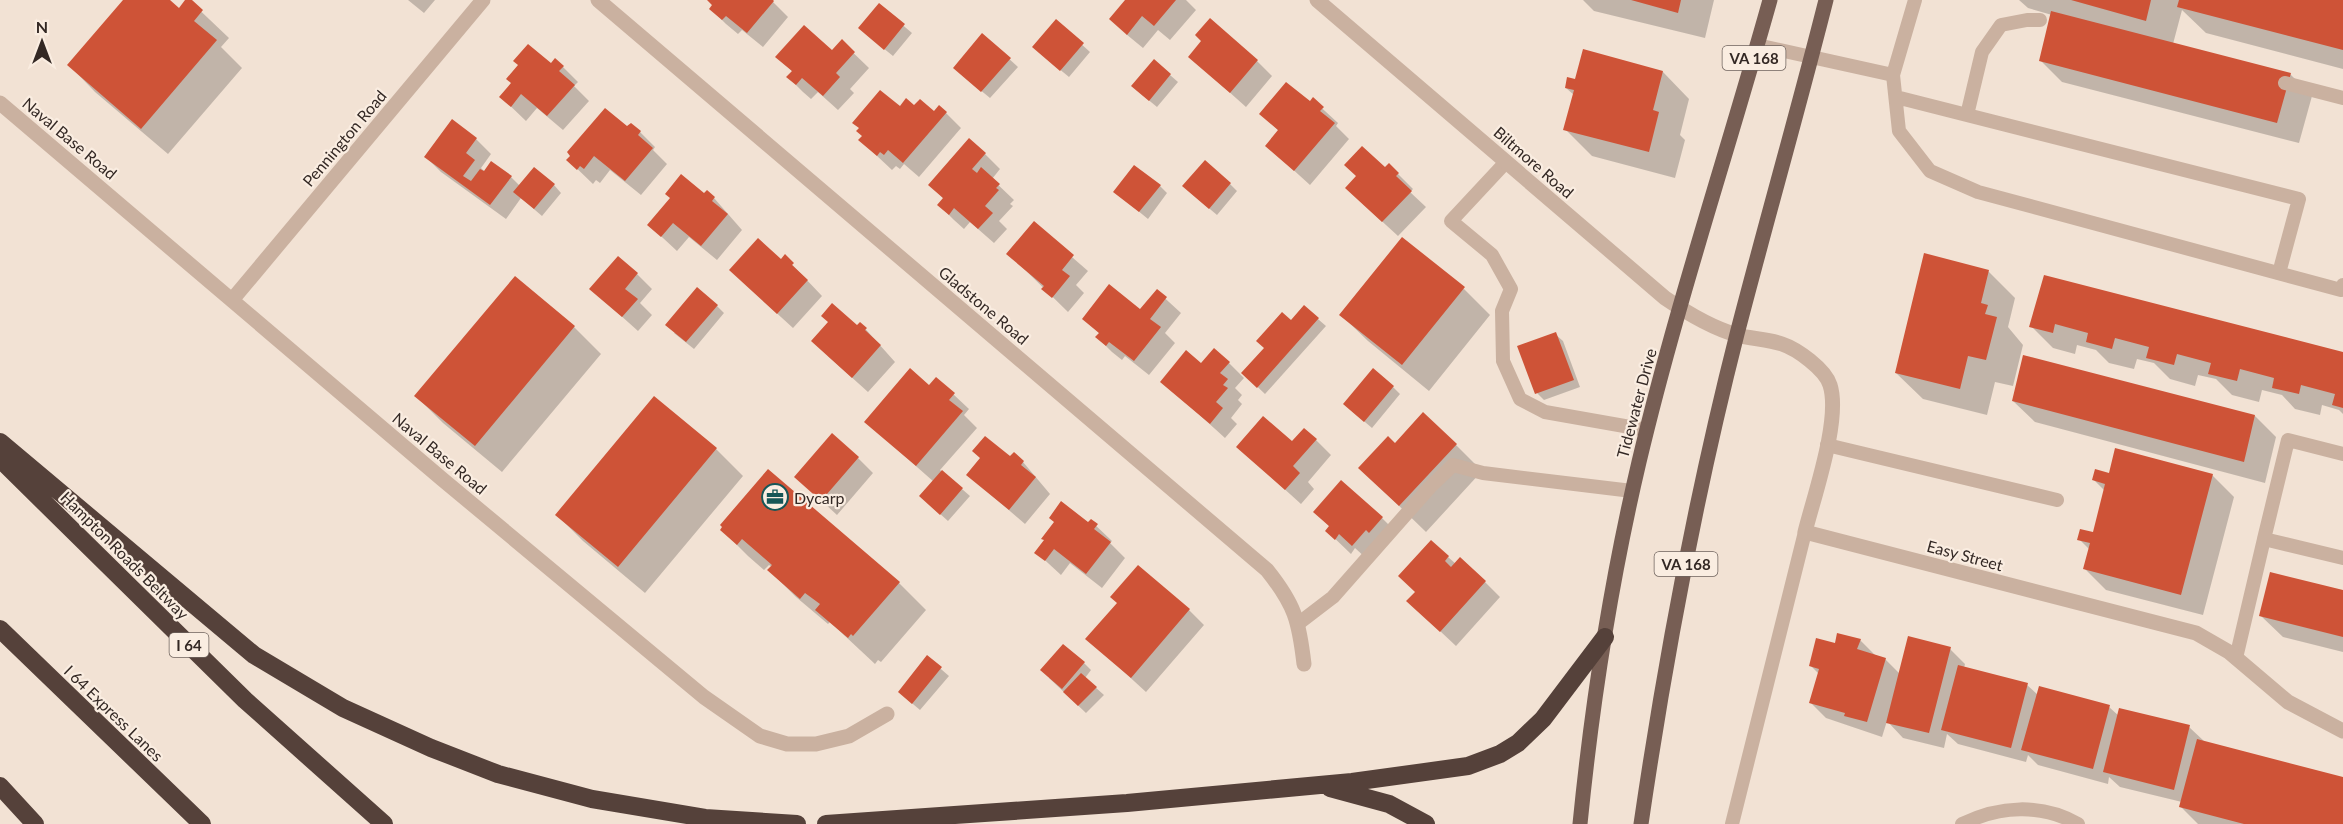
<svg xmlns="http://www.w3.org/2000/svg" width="2343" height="824" viewBox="0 0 2343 824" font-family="Lato,sans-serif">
<rect width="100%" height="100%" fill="#f2e2d4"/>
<path fill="#0003" d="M125,0H168L179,10L189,0L229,38L221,47L242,68L168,154L95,92L69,65Z
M408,0H435L424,13Z
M708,0H771L788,17L763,47L742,30L738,34L726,24L711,9L713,6Z
M1125,0H1186L1196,10L1170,40L1158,30L1143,48L1126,34Z
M1583,0H1714L1705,38L1594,11Z
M2019,0H2343V69L2206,33L2182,10L2173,44L2290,74L2312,96L2299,143L2062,82L2040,60L2052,15L2028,8Z
M879,5L912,33L893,56L867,35Z
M1056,21L1090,52L1069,77L1041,54Z
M983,35L1018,67L990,98L962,75Z
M842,42L869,68L850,89L854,93L838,110L818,92L811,99L803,92L788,77L793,72L777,57L832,53Z
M1190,57L1257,61L1272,76L1246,107Z
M551,65L563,67L578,82L574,86L589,101L563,130L537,108L526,121L501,97L512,84Z
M1663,72L1689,99L1680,135L1685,140L1675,178L1592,156L1565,129L1574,95L1566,88L1576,81Z
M1170,75L1178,82L1157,107L1140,93Z
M1313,100L1338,123L1336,126L1349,139L1310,185L1267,146L1279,131L1261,114L1310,103Z
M914,107L934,113H946L961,128L919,177L904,164L900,169L896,166L892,170L860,140L900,108Z
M627,128L640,132L655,147L653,150L667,164L641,195L610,170L600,183L596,180L593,184L568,160Z
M476,139L491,154L481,168L485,172L511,177L520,186L554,185L561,193L542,216L521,198L506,219L441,172L426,157Z
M985,154L1000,169L992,179L1014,200L1010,204L1013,206L999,221L1007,229L994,243L970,222L964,229L954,220L939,205L944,199L930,185Z
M1389,165L1413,189L1410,192L1426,207L1398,236L1362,203Z
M1230,184L1237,191L1217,215L1191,193Z
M1160,186L1167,193L1148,219L1115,192Z
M704,195L714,198L742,230L717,260L689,237L677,251L649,225Z
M1034,224L1088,271L1076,285L1084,293L1068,312L1009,254Z
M785,257L822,296L793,328L746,285Z
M1988,271L2015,298L2008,327L2023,345L2013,386L1995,382L1987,415L1923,399L1896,373Z
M637,274L652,289L640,303L652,315L638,331L591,289Z
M2045,277L2343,354V414L2339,410L2322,405L2320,415L2295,409L2282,395L2262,390L2259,402L2232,395L2216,379L2198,375L2195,386L2170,379L2154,363L2137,359L2134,369L2109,363L2096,350L2077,345L2075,354L2053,348L2031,326Z
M515,278L574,327L601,354L502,472L443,423L416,396Z
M1464,289L1490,315L1429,391L1368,341L1341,315Z
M1157,291L1181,313L1165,333L1175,343L1149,375L1125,356L1122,360L1112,352L1097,337L1100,334L1084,318L1141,312Z
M717,306L724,313L694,349L674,333Z
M1304,307L1326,326L1265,394L1243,373Z
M861,324L895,362L868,392L828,356Z
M1555,334L1563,341L1580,387L1544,400L1537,393Z
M1229,363L1244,378L1235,388L1242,395L1238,400L1242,404L1231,418L1237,424L1225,438L1162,381L1201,365Z
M930,387L953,394L969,409L964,415L977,428L940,470L970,496L948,521L929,504L934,482L866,422Z
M1393,387L1400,394L1372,428L1352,411Z
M654,398L716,449L743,476L645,593L583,541L557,515Z
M2013,401L2255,416L2276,437L2265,483L2035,422Z
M1316,440L1331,455L1308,482L1314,489L1301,504L1238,447Z
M1395,445H1456L1482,471L1426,532L1360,468Z
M858,458L873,473L837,515L796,477Z
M1011,458L1023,462L1050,494L1025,524L968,475Z
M2110,474L2212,475L2234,497L2203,615L2106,590L2085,569L2090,550L2079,539L2094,534L2105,491L2094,480Z
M1315,512L1382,518L1397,533L1368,560L1355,548L1351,554L1327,531L1330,527Z
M1091,521L1112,541L1110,543L1125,558L1102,588L1070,563L1061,575L1036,552Z
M724,527L899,583L926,610L881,662L878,660L875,664L830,622L828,624L796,597L769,570L772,567L769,565L764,570L748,556L722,530Z
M1448,557L1456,564L1485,582L1500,597L1456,646L1408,601Z
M2343,592V652L2283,637L2261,616Z
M1189,610L1204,625L1146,692L1088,639Z
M1860,640L1875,655L1885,659L1900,674L1950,649L1965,664L1964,668L2027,685L2038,695L2109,707L2119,716L2189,727L2205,742L2343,779V824H2198L2181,807L2182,802L2120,787L2109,777L2108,784L2038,765L2028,755L2026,762L1958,744L1947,734L1944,748L1903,738L1887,721L1882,737L1826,718L1811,703L1819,674L1810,665L1836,645Z
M927,657L949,676L920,710L907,699Z
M1084,663L1091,670L1085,678L1104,695L1086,713L1049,678Z"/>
<path fill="#ce5337" d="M123,0H170L179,8L185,0H192L203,10L194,21L217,40L141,129L67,65Z
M707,0H773L774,1L747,33L726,16L722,20L709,9L712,5Z
M1125,0H1176L1154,26L1142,16L1127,35L1109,19Z
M1631,0H1681L1678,13Z
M2071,0H2151L2146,21Z
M2179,0H2343V50L2177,7Z
M879,3L905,24L884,50L858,28Z
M2051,11L2291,73L2277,123L2039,61Z
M1210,18L1258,60L1230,93L1188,57L1201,41L1195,35Z
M1056,19L1084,43L1060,71L1032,47Z
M804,25L832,50L842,39L855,52L836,73L840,77L823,96L802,78L796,85L786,77L792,71L775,57Z
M982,33L1011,58L981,92L953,68Z
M528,44L551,63L555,58L564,66L559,71L575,85L547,116L521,94L511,107L499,97L511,83L506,79L518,65L513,61Z
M1583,49L1663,71L1653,110L1659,112L1649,152L1563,130L1574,90L1565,88L1567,77L1575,79Z
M1154,59L1171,74L1149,101L1131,86Z
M1286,82L1310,101L1313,97L1324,107L1320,111L1335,123L1294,171L1265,146L1278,130L1259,114Z
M880,90L900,106L906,98L914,105L920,99L934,111L939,105L947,112L903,163L888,150L884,155L880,152L877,156L858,140L862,136L856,131L859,128L852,123Z
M605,108L627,126L631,123L641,131L638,135L653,148L625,181L594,156L584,169L580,166L577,170L566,160L570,156L567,152Z
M452,119L477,138L466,153L475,160L463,176L471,181L480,169L484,171L491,161L512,176L490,205L424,157Z
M969,138L986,153L972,169L977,173L981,167L1000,184L996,188L999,190L985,206L993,213L978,229L954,208L949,215L937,205L943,198L928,185Z
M1362,146L1385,167L1389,163L1399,173L1396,176L1412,191L1382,222L1345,188L1356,176L1344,165Z
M1205,160L1231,183L1209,209L1182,186Z
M1134,165L1161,185L1139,212L1113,192Z
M534,167L555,184L534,209L513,192Z
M681,174L704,193L707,190L715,197L712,201L728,214L701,246L673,223L661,237L647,225L670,198L665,194Z
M1034,221L1074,255L1062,270L1070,276L1052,298L1041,289L1044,286L1006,254Z
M1402,237L1465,287L1402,365L1339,315Z
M758,238L781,259L785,254L794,263L792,265L808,280L777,314L729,270Z
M1924,253L1989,270L1981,303L1988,305L1985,314L1997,317L1986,360L1968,356L1960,389L1895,373Z
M618,256L638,273L625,289L638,299L622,317L589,289Z
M2044,275L2343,352V408L2332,405L2335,394L2301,385L2299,394L2272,388L2274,378L2240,369L2237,381L2208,374L2211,363L2177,354L2174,365L2146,358L2149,347L2115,338L2112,349L2086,342L2088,333L2055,324L2053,333L2029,327Z
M515,276L575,326L475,446L414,396Z
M1109,284L1140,309L1157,289L1167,297L1150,319L1161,327L1134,361L1109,342L1106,346L1095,337L1099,333L1082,319Z
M697,287L718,305L686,342L665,325Z
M832,303L857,325L860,322L867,328L865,330L881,345L852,378L811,341L828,322L821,316Z
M1304,305L1319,318L1257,388L1241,373L1264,348L1256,341L1282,312L1291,320Z
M1556,332L1574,380L1535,394L1517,346Z
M1214,348L1230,362L1220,373L1228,379L1223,385L1228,388L1216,402L1223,408L1210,424L1160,382L1186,350L1201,363Z
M2023,355L2255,415L2244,462L2012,401Z
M910,368L929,385L936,377L955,393L949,400L963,411L916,466L864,422Z
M1373,368L1394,386L1364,422L1343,404Z
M654,396L717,448L618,567L555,515Z
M1423,412L1457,444L1399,506L1358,468L1388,436L1395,443Z
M1263,416L1292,441L1304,428L1317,439L1293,466L1300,473L1285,490L1236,447Z
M832,433L859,457L821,501L794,477Z
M985,436L1010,456L1014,452L1024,461L1021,465L1036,477L1009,510L966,475L980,458L972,451Z
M2115,448L2213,474L2181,595L2083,569L2090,543L2077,540L2080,529L2093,532L2105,484L2092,480L2095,469L2109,473Z
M768,469L900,582L853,636L851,634L848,638L815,610L820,604L805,593L800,599L767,570L772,565L742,539L737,545L720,530L722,527L720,525Z
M942,470L963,488L940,515L919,496Z
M1341,480L1383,517L1369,533L1366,530L1352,546L1339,534L1335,540L1325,531L1329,526L1313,512Z
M1061,501L1088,522L1091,519L1098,524L1094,529L1111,542L1086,574L1054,549L1045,561L1034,553L1044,540L1041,539L1054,522L1049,518Z
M1431,540L1449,556L1445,561L1451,567L1460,557L1486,581L1440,632L1406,601L1415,592L1398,576Z
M1138,565L1190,609L1131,678L1085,639L1117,603L1110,597Z
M2270,572L2343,590V637L2259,616Z
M1837,633L1861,639L1857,649L1886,658L1867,722L1844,716L1845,713L1809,703L1819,669L1809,666L1816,638L1835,643Z
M1908,636L1951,647L1929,733L1886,723Z
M1063,644L1085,662L1062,689L1040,670Z
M927,655L942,667L912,704L898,692Z
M1958,665L2028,683L2011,748L1941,730Z
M1081,673L1097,687L1078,706L1063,692Z
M2039,686L2110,705L2093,769L2021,750Z
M2119,708L2190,725L2174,790L2103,772Z
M2197,739L2343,777V824H2244L2179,807Z"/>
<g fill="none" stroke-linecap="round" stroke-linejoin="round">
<path stroke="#cab1a0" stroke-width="14" d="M1915,0L1893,75L1899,131L1930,171L1978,192L2341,290L2343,285
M1757,45L1893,75
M2285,83L2343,98
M1896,97L2299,199L2279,273
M1967,115L1982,52L2001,25L2027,20H2040
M1506,162L1451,221L1492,255L1511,289L1502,311L1503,361L1520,399L1545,412L1647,430
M1827,445L2057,500
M2343,454L2288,440L2264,539L2343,558
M1299,623L1333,597L1430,487L1453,465L1483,473L1632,491
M2236,658L2264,539
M1732,824L1805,532
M1962,824C1999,806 2041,803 2078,824"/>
<path stroke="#cab1a0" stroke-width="15" d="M598,0L1267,570C1295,605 1299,621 1304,664
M1317,0L1665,298C1687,313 1712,328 1737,335C1752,339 1768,339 1782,344C1797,349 1825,369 1830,385C1841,419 1814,496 1805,532L2196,633L2229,652L2288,702L2343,731
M0,103L442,479L704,697L760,736L787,744H816L849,736L887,714
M232,300L483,0"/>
<path stroke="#775e54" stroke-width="15" d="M1580,824C1592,703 1611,581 1639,462C1676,306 1727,154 1770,0
M1641,824C1665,660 1696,495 1737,334C1766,222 1798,111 1826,0"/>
<path stroke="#55413a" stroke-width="18" d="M0,442L254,655L343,708L431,748L498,774L592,799L705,818L797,824
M0,459L245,700L384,824
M0,629L202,824
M0,786L35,824
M1330,788L1389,804L1426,824
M826,824L1127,803L1352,782L1468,766L1500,754L1518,743L1543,719L1605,637"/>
</g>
<defs>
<symbol id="office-ring" viewBox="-11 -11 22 22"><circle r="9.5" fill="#faede1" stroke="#175657" stroke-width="1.5"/><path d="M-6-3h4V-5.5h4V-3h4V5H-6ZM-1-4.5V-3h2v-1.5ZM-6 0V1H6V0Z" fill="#175657"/></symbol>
</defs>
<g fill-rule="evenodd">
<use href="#office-ring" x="760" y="482" width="30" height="30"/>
</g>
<g text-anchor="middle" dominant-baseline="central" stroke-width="4.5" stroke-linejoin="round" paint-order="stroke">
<g fill="#faede1" stroke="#6f635d" stroke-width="1.5">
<rect x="1722.5" y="46" width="63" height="24" rx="4.5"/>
<rect x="1654.5" y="552" width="63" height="24" rx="4.5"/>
<rect x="169.5" y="633" width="39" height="24" rx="4.5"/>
</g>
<g font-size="15" font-weight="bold" fill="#332824">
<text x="1754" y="58">VA 168</text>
<text x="1686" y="564">VA 168</text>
<text x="189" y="645">I 64</text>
</g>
<g font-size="16" fill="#332824" stroke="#faede1">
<text transform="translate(70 138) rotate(40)">Naval Base Road</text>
<text transform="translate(344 138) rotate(-50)">Pennington Road</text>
<text transform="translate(1534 162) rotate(41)">Biltmore Road</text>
<text transform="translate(984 305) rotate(40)">Gladstone Road</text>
<text transform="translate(1636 403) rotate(-75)">Tidewater Drive</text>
<text transform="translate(440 453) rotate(40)">Naval Base Road</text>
<text transform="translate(125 555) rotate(45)">Hampton Roads Beltway</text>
<text transform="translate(1965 555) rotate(15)">Easy Street</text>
<text transform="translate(114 713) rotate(44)">I 64 Express Lanes</text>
</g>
<g font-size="16" fill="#332824" stroke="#faede1" text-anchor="start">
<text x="794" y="497">Dycarp</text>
</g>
</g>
<g transform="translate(42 42)" stroke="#faede1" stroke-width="4.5" paint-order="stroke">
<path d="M0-4.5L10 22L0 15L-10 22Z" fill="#332824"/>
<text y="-9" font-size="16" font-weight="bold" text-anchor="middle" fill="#332824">N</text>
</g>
</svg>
